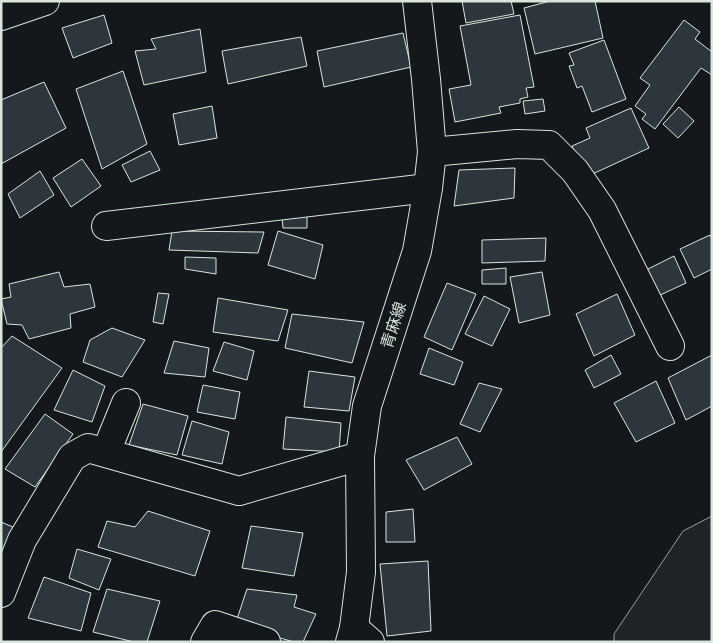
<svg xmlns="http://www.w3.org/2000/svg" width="713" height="643" viewBox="0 0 713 643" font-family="'Asap Condensed','Noto Sans JP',sans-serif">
<rect width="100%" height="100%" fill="#14181c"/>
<path fill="#202428" stroke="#939e99" d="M712,516V642H614V634L683,531Z"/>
<path fill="#2c363c" stroke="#d8e6dc" d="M462,1H511L514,14L466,23Z
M550,1H595L603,38L535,54L524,8Z
M104,15L112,43L73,58L62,28Z
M520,15L534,87L526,88L528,97L520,99V103L499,107L501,113L455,122L449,89L471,85L460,26Z
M684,20L700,32L695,39L712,52V75L701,68L655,129L642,119L646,114L635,106L650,85L640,78Z
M200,29L206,72L144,85L135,51L156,49L151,39Z
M403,33L411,67L324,87L317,51Z
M301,37L307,66L228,84L222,51Z
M604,40L626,99L592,112L582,86L577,88L569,66L574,65L569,53Z
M123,71L147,144L102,169L76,89Z
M44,82L66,128L1,164V100Z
M543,99L545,111L525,114L523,101Z
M212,106L217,138L179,145L173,114Z
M679,107L694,121L678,138L663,124Z
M631,108L649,148L586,177L572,146L590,138L586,128Z
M150,151L160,170L131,182L122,165Z
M82,159L101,186L71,207L53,178Z
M515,168L514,198L454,206L459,170Z
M40,171L54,195L20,218L8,194Z
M307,213V228H283L282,217Z
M172,231L264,232L258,253L169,250Z
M278,231L323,245L315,279L268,265Z
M710,235L712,239V269L694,278L680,249Z
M546,238L545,261L482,263V240Z
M674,256L686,283L656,297L642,272Z
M185,257L216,258V274L185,269Z
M506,268V284H482V270Z
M59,272L64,287L90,284L95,307L70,314L71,328L29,339L22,325L7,324L1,299L11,297L9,284Z
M542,272L550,315L519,323L510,277Z
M447,283L476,294L452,350L424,337Z
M158,293L169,294L163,324L153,322Z
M617,294L635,335L594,356L576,314Z
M484,296L510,309L492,346L465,334Z
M218,298L288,310L278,341L213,332Z
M292,314L364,322L352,363L285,348Z
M112,328L145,340L122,377L83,362L90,340Z
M12,336L62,368L1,452V348Z
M174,341L209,348L205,377L164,373Z
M224,342L254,351L247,380L213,371Z
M429,348L463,362L454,385L420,374Z
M611,355L621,374L594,388L585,370Z
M712,355V406L686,420L668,378Z
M73,370L105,386L92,422L54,410Z
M309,371L355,377L349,411L304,407Z
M656,381L675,423L636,442L614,403Z
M479,383L502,389L480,432L460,424Z
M203,385L240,392L235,419L197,412Z
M143,404L188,416L177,455L129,445Z
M45,414L73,434L35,487L5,469Z
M286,417L341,423L339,452L283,449Z
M192,421L229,432L222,464L182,455Z
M457,437L472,464L424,490L406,460Z
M413,509L415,542H386V512Z
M148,511L210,531L195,576L98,547L107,521L135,527Z
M1,522L13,527L2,557L1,556Z
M251,526L303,533L294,576L242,568Z
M77,549L111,559L99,590L69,578Z
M428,561L431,631L387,636L380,564Z
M44,577L91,593L81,631L28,618Z
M107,589L160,601L147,642H134L93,632Z
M247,589L297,595L294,607L316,614L303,642H294L235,625Z"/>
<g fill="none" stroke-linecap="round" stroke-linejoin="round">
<defs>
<path id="street" d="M432,152L517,144L549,145L575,171L602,210L670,346
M106,226L428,188
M106,452L126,403
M1,593L22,540L72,457L88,448L239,491L360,456
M354,628L370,642
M205,642L215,625L266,642"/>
<path id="secondary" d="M350,642L354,628L361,572L360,456L367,406L417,251L428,188L432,152L426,79L417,1"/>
<path id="primary" d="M1,16L45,1"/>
</defs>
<use href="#street" stroke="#d8e6dc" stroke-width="30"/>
<use href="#secondary" stroke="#d8e6dc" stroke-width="30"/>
<use href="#primary" stroke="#d8e6dc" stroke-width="30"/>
<use href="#street" stroke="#14181c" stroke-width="28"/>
<use href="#secondary" stroke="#14181c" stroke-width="28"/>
<use href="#primary" stroke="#14181c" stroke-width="28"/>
</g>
<g text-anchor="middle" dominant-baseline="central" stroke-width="4" stroke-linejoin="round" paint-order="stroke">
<g font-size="16" fill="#d8e6dc" stroke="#14181c">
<text transform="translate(393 325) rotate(-72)">青麻線</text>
</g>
</g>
<rect width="713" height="643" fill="none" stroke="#d8e6dc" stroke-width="5"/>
</svg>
